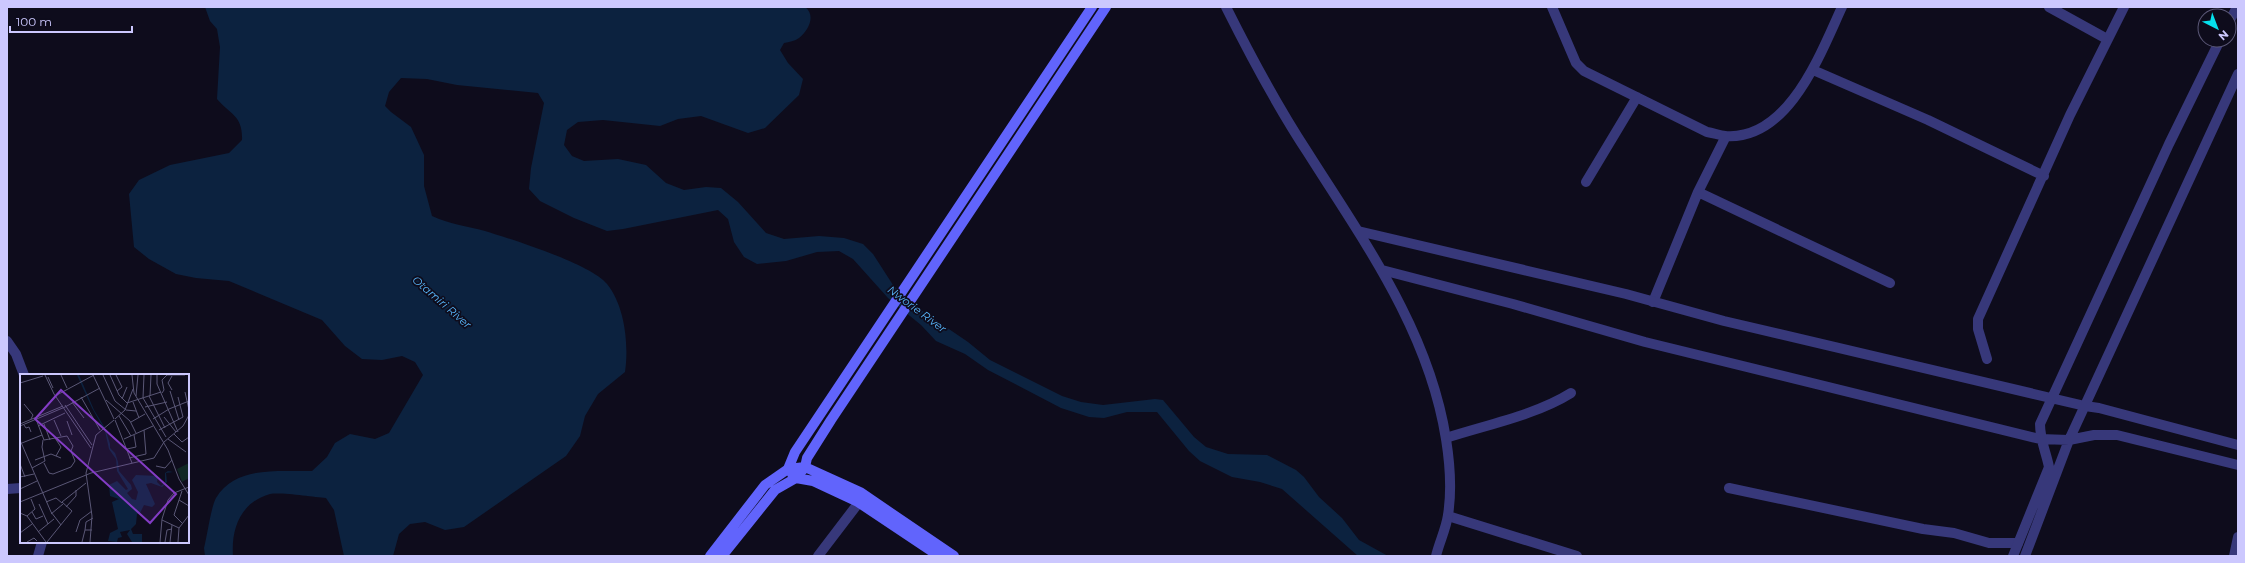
<svg xmlns="http://www.w3.org/2000/svg" width="2245" height="563" viewBox="0 0 2245 563" font-family="Montserrat,sans-serif">
<rect width="100%" height="100%" fill="#0e0c1c"/>
<path fill="#0c223f" d="M205,7H805C816,15 809,30 799,38C795,41 789,42 784,43L780,50L788,63L803,79L799,95L765,128L748,133L701,116L678,119L660,126L603,120L578,122L567,130L564,145L572,156L584,161L618,159L646,165L666,183L684,190L706,187L721,188L738,202L766,233L784,239L819,236L844,238L863,244L873,254L893,285L918,308L968,342L990,360L1062,396L1081,402L1103,405L1155,399L1163,400L1194,437L1206,447L1228,454L1267,455L1296,470L1304,477L1319,497L1342,518L1359,540L1388,556H1358L1282,489L1260,482L1232,477L1200,461L1189,451L1157,412H1127L1104,418L1089,417L1061,408L988,370L965,354L936,341L921,325L888,298L853,259L839,251L817,252L786,261L757,264L744,257L734,242L728,219L718,210L623,229L607,231L574,218L540,201L529,189L531,168L544,103L538,93L457,85L427,79L401,78L389,92L385,106L391,112L411,127L424,155V186L432,216C449,224 467,226 485,231C511,239 591,264 607,284C625,306 629,345 625,372L598,394L585,416L580,436L566,456L464,527L445,530L425,522L410,524L399,534L393,556H344L334,510L326,498C313,497 281,492 270,494C241,502 231,528 233,556H205L204,548C207,537 211,507 216,498C236,465 279,472 312,471L327,457L335,443L350,434L375,439L389,433L423,375L415,362L402,356L382,360L362,359L345,346L322,320L229,281L196,278L176,274L149,259L134,247L129,194L139,180L170,165L229,153L242,140C243,116 231,115 217,99L220,47L217,29L210,21Z"/>
<g fill="none" stroke-linecap="round" stroke-linejoin="round">
<path stroke="#37387a" stroke-width="10" d="M1552,7L1576,63L1584,71L1707,132C1713,133 1719,135 1725,136C1789,141 1821,52 1842,7
M2049,7L2107,39
M1813,70L1928,120L2044,176
M1586,182L1637,97
M1698,192L1890,283
M1653,302L1698,192L1726,136
M7,341L16,354L24,375
M1987,359L1978,329V319L2070,115L2124,7
M1446,438C1486,425 1536,415 1571,393
M1729,488L1923,529L1954,533L1989,543H2018
M7,489L21,488
M1448,516L1577,556
M38,556L42,542
M818,556L863,497
M2234,556L2238,537"/>
<path stroke="#37387a" stroke-width="10" d="M1226,7C1251,57 1277,106 1308,153C1365,243 1429,331 1446,439C1450,464 1452,490 1448,515C1446,529 1439,543 1436,556
M2229,22L2237,7
M1358,231L1626,294L1724,321L2085,406L2099,408L2238,445
M1382,270L1513,304L1645,342L2040,439L2069,440L2094,435H2117L2238,465
M2013,556L2049,467C2046,452 2040,440 2040,424L2169,144L2220,40
M2025,556L2069,440L2238,74"/>
<path stroke="#6164fc" stroke-width="10" d="M788,469L795,452L1092,7
M792,474L796,478L813,481L858,502L939,556
M710,556L765,485L788,469L805,467L860,492L954,556
M722,556L775,490L796,478L805,467L807,458L831,420L1106,7"/>
</g>
<g text-anchor="middle" dominant-baseline="central" stroke-width="3.5" stroke-linejoin="round" paint-order="stroke">
<g font-size="11" font-style="italic" fill="#58b7fb" stroke="#0e0c1c">
<text transform="translate(442 302) rotate(41)">Otamiri River</text>
<text transform="translate(917 309) rotate(37)">Nworie River</text>
</g>
</g>
<g transform="translate(20 374)">
<rect width="169" height="169" fill="#0e0c1c"/>
<path d="M169,89V104L162,108L157,95Z" fill="#0f2624"/>
<path d="M57,1H59L74,36L85,54L90,70V74L95,79L98,88L99,97L111,111L112,115L107,119L112,125L116,126L118,118L112,106L116,101L138,102L137,108L141,112L145,109V99L148,97L153,98L146,99L147,108L142,113L131,109L126,110L135,130L132,133L124,131L120,139L117,140L116,150L111,155L113,160H122V168H112L107,160L110,156L100,158L102,163L98,164L97,168L88,167L90,159L98,155L92,128L99,125L90,122L89,111L97,107L106,116L108,115L97,97L96,85L89,75L85,57L72,34Z" fill="#0c223f"/>
<path fill="none" stroke="#5a5776" stroke-width="1" d="M25,1L34,20L71,74M41,1L47,14M73,1L94,45M83,1L95,27L106,36L116,37M90,1L99,21L107,29L141,18M96,1L102,13L97,17M112,1L114,19L148,76L159,105L169,121M124,1L123,24L146,63M137,1V10L158,58M147,1H165M152,2L148,9L152,16M28,3L33,14M0,9L23,2M150,17L159,46M165,18L169,36M142,19L144,16L142,6L147,1M35,22L74,1M116,22L118,1M129,22L145,54M130,22L131,1M61,23L80,56M102,25L107,13M86,26L110,47L116,59M52,28L64,44M113,28L119,44M4,30L13,41L11,45M45,31L72,71M125,33L147,28M99,42L111,62M144,43L156,58M16,45L24,66M95,45L105,36L113,15M133,45L149,35L169,27M34,46L41,62M95,46L112,89M47,47L52,61M111,48L125,40M0,50L43,32M24,50L30,66M4,51L6,54L9,53L11,58M0,52L45,33L80,14M18,52L45,39M139,56L163,43L158,23M154,60L162,68L169,63M35,64L41,73L36,82M104,65L133,52M148,65L166,78M0,66L31,138L41,151M24,66L47,62L53,72L51,77L55,87L51,93L33,100L29,99L24,89M2,69L22,61M107,75L116,73L114,61M109,84L126,80L124,56M15,86L31,80L41,84M0,90L5,103M136,92L145,94L152,86M12,94L25,87L22,73L23,66M0,103L14,100M0,115L17,107M162,117L159,126L169,132M159,126L154,141L162,149M0,128L71,99L134,84L144,68L163,52L169,41M26,128L36,124L42,129M19,130L28,150M46,133L56,122V116M12,138L16,145L23,142M0,139L7,142L26,168M31,140L43,130M7,142L15,135L11,125M142,146L159,154M65,156L66,148L73,144M18,158L34,145M56,158L60,146L72,137M0,159L12,150M7,168L14,164L17,167M27,168L52,137L42,128L66,109M62,168L65,156H72M70,168L72,142L66,99L76,61L94,46M140,168L142,145L148,126L154,119L169,113M145,168L147,156L152,155M150,168L152,151M158,168L159,154L169,141"/>
<path fill="#833cc5" fill-opacity="0.15" stroke="#833cc5" stroke-width="2" d="M41,16L156,120L130,149L15,45Z"/>
<rect width="169" height="169" fill="none" stroke="#ccc8fe" stroke-width="2"/>
</g>
<rect width="2245" height="563" fill="none" stroke="#ccc8fe" stroke-width="16"/>
<g transform="translate(2217 28) rotate(138)"><circle r="19" fill="#0e0c1c" stroke="#5a5776"/>
<path d="M0-3L7 15L0 10L-7 15Z" fill="#05e0ed"/>
<text y="-6" font-size="11" font-weight="bold" text-anchor="middle" fill="#ccc8fe">N</text>
</g>
<path d="M10 26v6h122v-6" fill="none" stroke="#ccc8fe" stroke-width="2"/>
<text x="16" y="26" font-size="12" fill="#ccc8fe" stroke="#0e0c1c" stroke-width="3" paint-order="stroke">100 m</text>
</svg>
